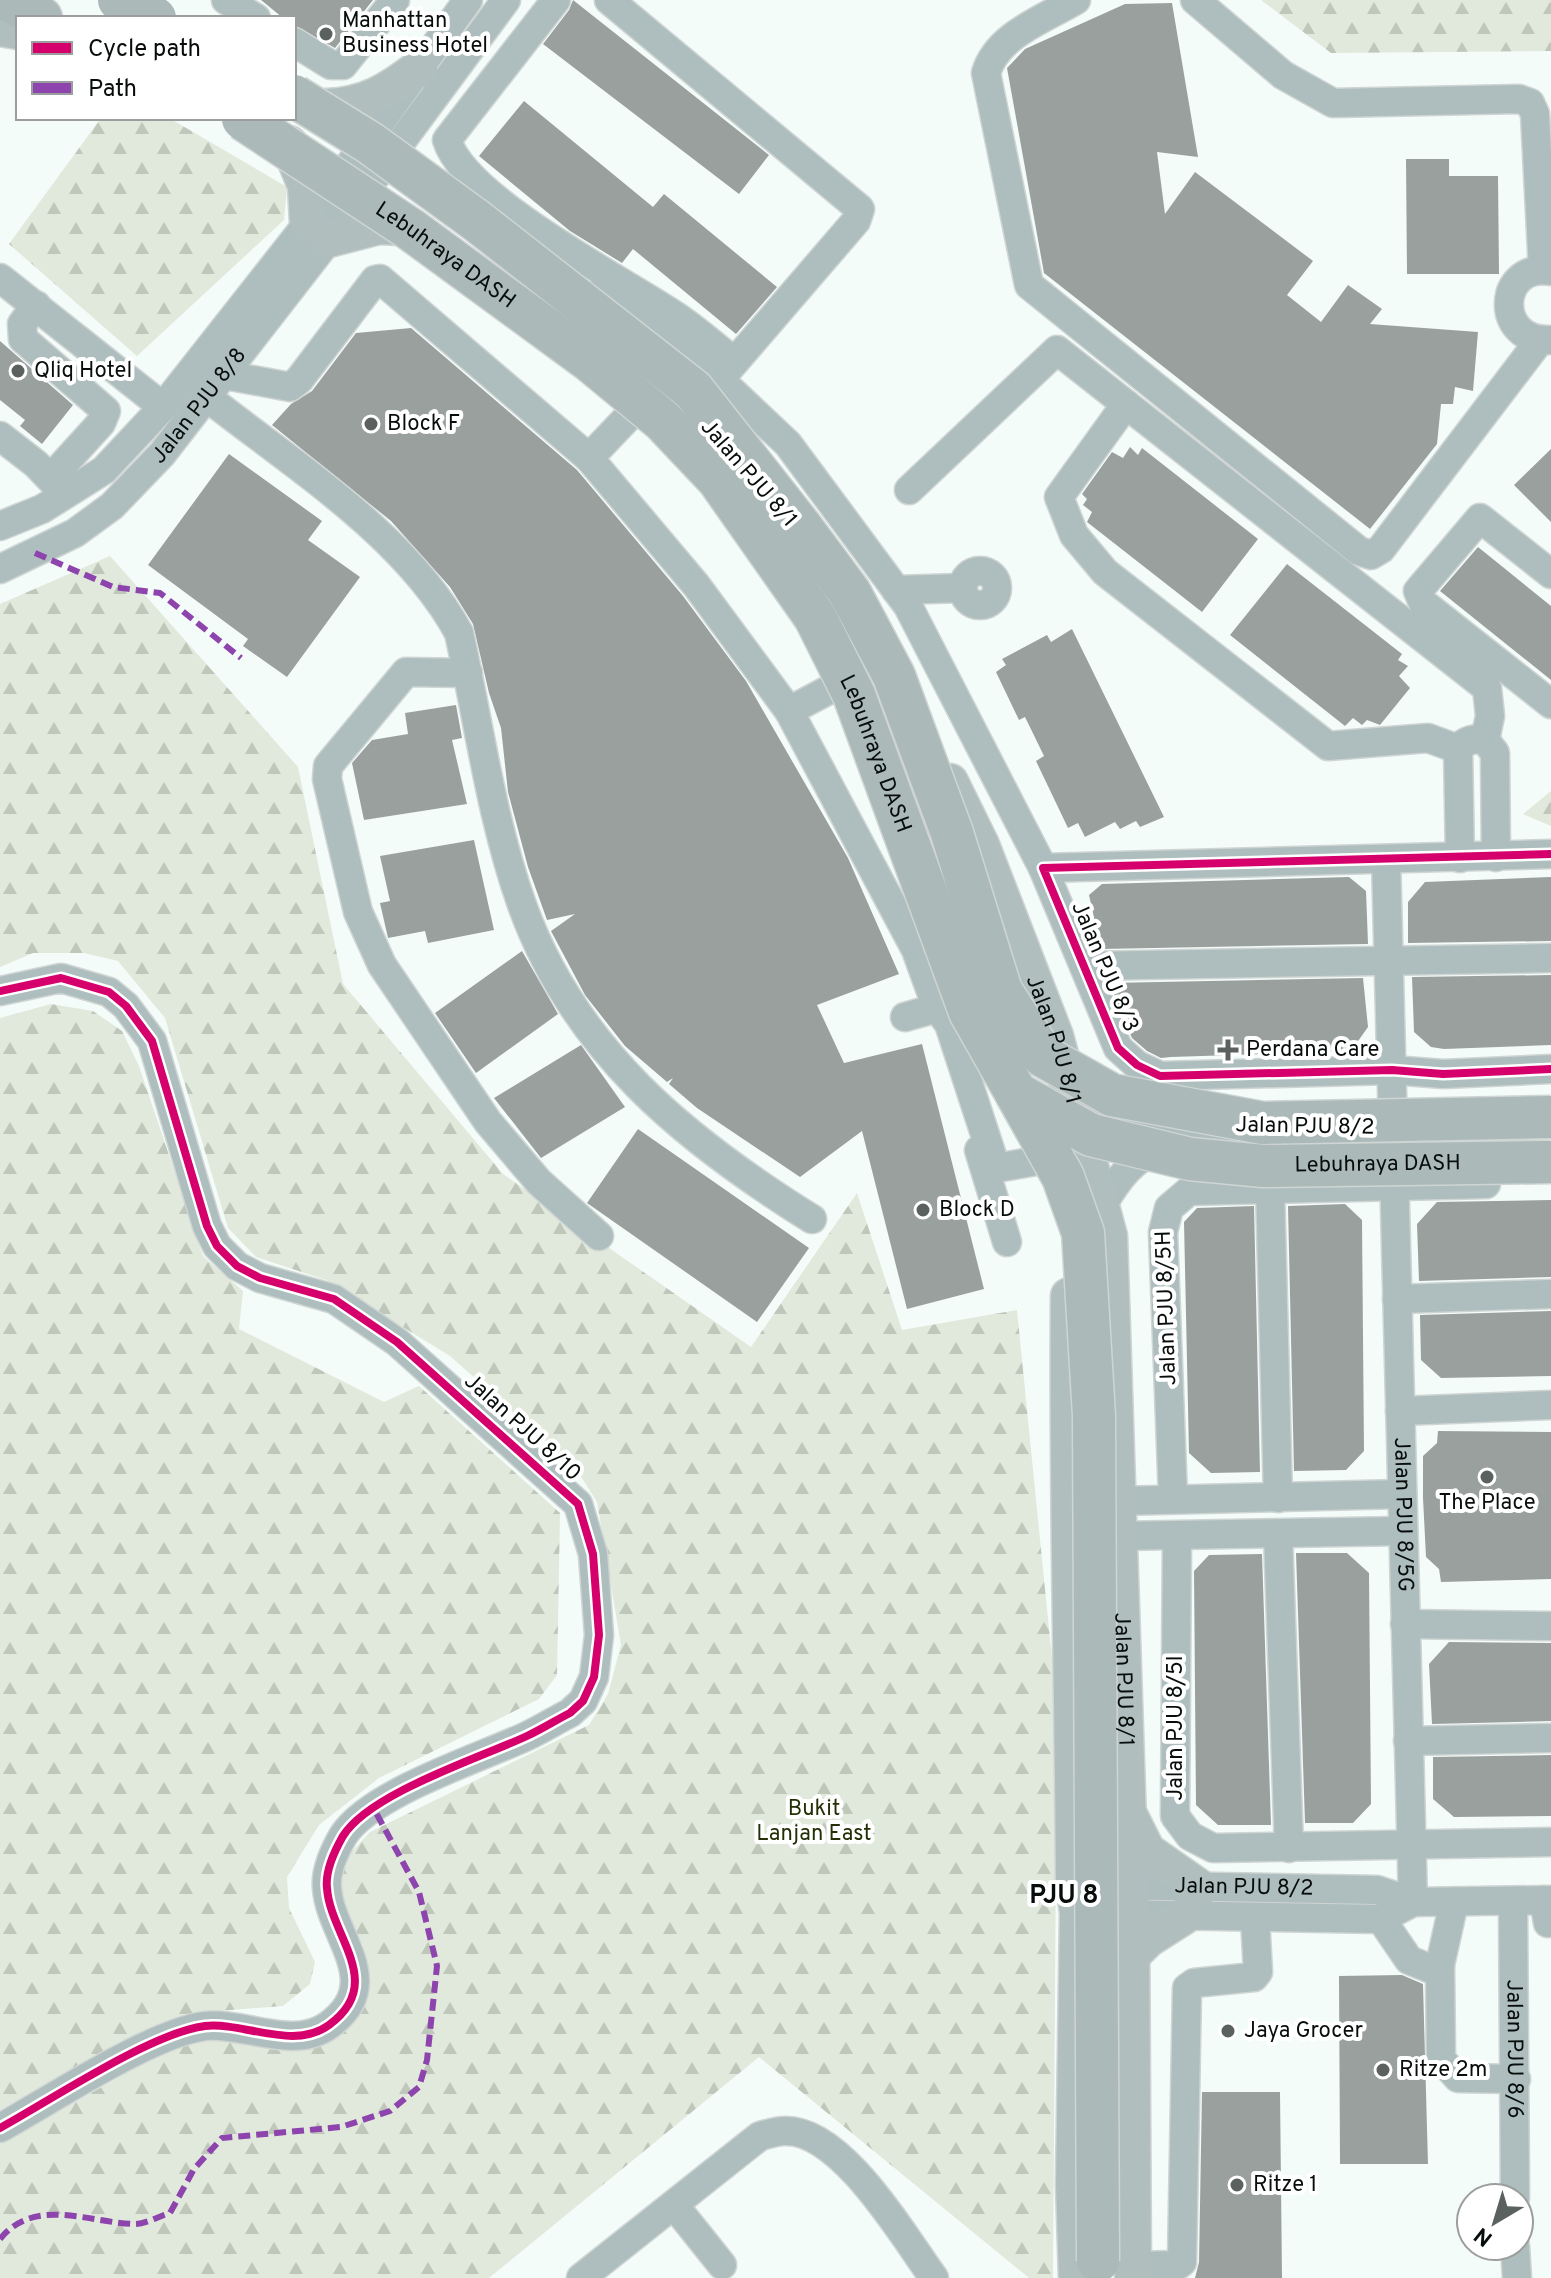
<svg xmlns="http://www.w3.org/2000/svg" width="1551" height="2278" viewBox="0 0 1551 2278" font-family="Overpass,sans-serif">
<defs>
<pattern id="forest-firs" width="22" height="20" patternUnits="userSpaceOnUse" patternTransform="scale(2)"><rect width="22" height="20" fill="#e0e9db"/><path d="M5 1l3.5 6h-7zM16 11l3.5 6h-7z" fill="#bfc7bb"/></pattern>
</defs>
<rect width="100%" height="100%" fill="#f4fcfa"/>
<path fill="url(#forest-firs)" d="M1261,0H1551V51L1331,53Z
M101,118H169L287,187L284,220L137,356L9,244Z
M110,556L298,767L343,984L503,1174L751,1347L857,1193L902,1330L1017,1310L1057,1709L1053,2278H1029L759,2057L489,2278H0V2144L189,2038L303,2044L347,2020L370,1986L363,1945L339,1902L345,1859L370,1832L589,1725L608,1694L621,1645L597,1502L575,1467L450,1356L326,1280L256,1257L228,1228L165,1018L118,961L84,953H33L0,967V604Z
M1551,791V826L1523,814Z
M51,1004L93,1011L122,1031L139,1066L203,1256L243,1291L239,1329L384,1402L419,1386L560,1513L557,1675L539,1699L379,1778L319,1825L287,1877L289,1908L315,1962L310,1984L283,2006L205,2012L121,2041L0,2110V1018Z"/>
<path fill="#9aa09e" d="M261,0H373L335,48L294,25V18H283Z
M573,0L769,155L739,194L543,44L569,10Z
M1172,3L1198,157L1157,152L1165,214L1195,172L1313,261L1287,295L1321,322L1348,285L1382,309L1370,324L1478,332L1473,391L1455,387L1453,404H1441L1437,444L1370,529L1044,273L1007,68L1025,49L1125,4Z
M524,101L653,207L664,194L777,287L736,334L633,249L622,263L570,231L479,156Z
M1406,159H1449V176H1498L1499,274H1407Z
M411,328L577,470L683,596L746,681L848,858L899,974L817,1005L844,1063L922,1044L984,1289L907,1309L862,1131L800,1177L697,1108L669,1084L673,1078L667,1082L625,1046L585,995L551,931L575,914L547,920L528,867L508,792L501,728L489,693L473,624L450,587L391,521L272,425L291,404L312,391L356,333Z
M0,341L73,405L42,444L20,426L25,420L0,400Z
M1130,447L1138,455L1142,448L1258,539L1202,612L1087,522L1092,512L1083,505L1087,499L1082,494L1112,452L1123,458Z
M1551,449V522L1514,485Z
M229,454L322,521L308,540L360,577L287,677L243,646L248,639L148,565Z
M1478,547L1551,606V680L1440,591Z
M1287,564L1402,654L1398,660L1408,666L1399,676L1410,688L1380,725L1367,720L1362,725L1353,718L1345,726L1230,635Z
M1072,629L1164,817L1140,827L1136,821L1120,829L1115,822L1085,837L1078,823L1068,828L1036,761L1044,756L1025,717L1019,720L996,672L1006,665L1002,659L1047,635L1051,642Z
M456,705L462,738L452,740L467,804L364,820L352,763L372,740L408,734L405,713Z
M474,840L494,930L428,943L425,931L388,938L380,903L390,901L380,856Z
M1349,877L1366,891L1368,944L1101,949L1089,895L1102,884Z
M1551,877V941L1408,943V902L1425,882Z
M522,951L558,1014L476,1073L435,1013Z
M1551,975V1045L1444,1049L1431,1047L1414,1032L1412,977Z
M1363,978L1368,1027L1351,1051L1171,1057L1161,1058L1147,1051L1132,1038L1109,983Z
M581,1045L625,1107L541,1158L494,1098Z
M638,1129L809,1248L757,1322L587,1203Z
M1551,1200V1277L1419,1281L1417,1224L1437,1202Z
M1345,1204L1362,1220L1364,1451L1346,1470L1294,1471L1288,1206Z
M1254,1206L1260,1472L1211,1473L1189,1453L1184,1222L1197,1208Z
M1551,1311V1376L1441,1378L1421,1360L1420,1315Z
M1438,1431L1551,1432V1579L1441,1582L1439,1569L1426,1557L1423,1498V1456L1437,1443Z
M1296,1553H1347L1369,1573L1371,1804L1353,1823H1305Z
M1262,1554L1271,1825H1218L1196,1805L1194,1571L1209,1555Z
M1449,1642L1551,1643V1721L1432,1724L1429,1664Z
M1551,1755V1816L1454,1817L1433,1799V1757Z
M1402,1975L1423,1984L1428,2164H1340L1339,1976Z
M1202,2092H1280L1282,2278H1195L1199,2262Z"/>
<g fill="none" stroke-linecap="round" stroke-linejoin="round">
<defs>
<g id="minor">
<path d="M226,0L256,18"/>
<path d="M556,0L447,140C464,198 618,278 671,313C693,327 714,345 734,362"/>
<path d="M609,0L860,209L856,221L720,379"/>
<path d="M1076,0C1044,19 997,35 986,73L1029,285L1359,551L1371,555L1381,549L1540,340"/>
<path d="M1195,0L1283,75L1333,103L1519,99L1530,103L1535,114L1543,270"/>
<path d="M294,42L331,65H343L395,0"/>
<path d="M1551,271C1497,262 1493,343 1551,340"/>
<path d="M0,278L163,407"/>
<path d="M590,295L668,331L788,444L908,606L1043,868"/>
<path d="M36,305L22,324L23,339L106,411L101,423L51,478"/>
<path d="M225,375L290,387L299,380L375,280L380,279L589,458L696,585L789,711L916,950L937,1008L949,1024L996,1168L1042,1160"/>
<path d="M207,397C293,465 406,535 459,633C479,723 491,818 522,905C574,1050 685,1140 812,1219"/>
<path d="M1126,404L1059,497L1074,535L1105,572L1328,746L1428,738L1458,749"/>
<path d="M0,436L36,464L62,491"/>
<path d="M589,458L629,416"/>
<path d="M909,490L1057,350L1487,688L1490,716L1485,740"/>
<path d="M0,526L42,509L104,470L163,407L308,223L468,0"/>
<path id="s1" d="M0,569L75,533L112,506L162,454L329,239L506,0"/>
<circle cx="980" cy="588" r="17"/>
<path d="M1551,574L1480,518L1418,591L1423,603L1551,704"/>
<path d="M896,590L962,588"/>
<path d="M468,673L406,672L328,766L327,779L358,912L382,965L488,1122L539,1182L599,1236"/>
<path d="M789,711L853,677"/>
<path d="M1551,854L1043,868L1118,1048L1137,1065L1160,1076L1392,1070L1443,1074L1551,1069"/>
<path d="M1460,858L1458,749C1466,740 1473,738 1485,740L1495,753L1496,857"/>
<path id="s2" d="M1386,859L1413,1902"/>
<path d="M1085,966L1551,958"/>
<path d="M0,991L61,978L109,992L126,1006L152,1041L207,1226L217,1246L237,1266L260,1278L334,1299L397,1342L578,1504L593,1554L599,1635L594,1677L583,1701L570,1713C556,1720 542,1729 527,1736C480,1758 370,1793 343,1836C335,1850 325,1871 327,1888C330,1936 387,1983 329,2025C294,2051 245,2022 205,2026C151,2033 51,2100 0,2128"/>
<path d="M905,1017L937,1008"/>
<path d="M1087,1098C1120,1123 1150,1124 1191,1125"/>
<path d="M1210,1143L1394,1142"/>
<path d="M979,1150L1007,1242"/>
<path d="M1270,1186L1278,1498"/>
<path d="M1103,1204C1118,1179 1133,1158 1161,1147"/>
<path d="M1397,1299L1551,1294"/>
<path d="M1400,1411L1551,1405"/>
<path d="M1173,1498L1163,1232L1169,1208L1189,1191L1486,1184"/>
<path d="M1118,1501L1402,1494"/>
<path d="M1278,1534L1289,1848"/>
<path d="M1119,1536L1403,1531"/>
<path d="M1177,1536L1175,1816L1190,1836L1213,1848L1551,1842"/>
<path d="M1405,1624L1551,1626"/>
<path d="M1408,1741L1551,1738"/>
<path id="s3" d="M1110,1885L1377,1890L1413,1902L1551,1900"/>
<path d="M1544,1900L1548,1923L1551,1922"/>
<path id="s4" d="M1513,1901L1515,2198"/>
<path d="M1454,1902L1440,1965L1441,2059L1458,2078L1516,2079"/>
<path d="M1110,1914L1381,1919L1413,1902"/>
<path d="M1381,1919L1409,1960L1431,1969L1440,1965"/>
<path d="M674,2205L722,2265"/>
<path d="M1515,2246L1517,2278"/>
<path d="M1133,2266L1178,2265L1182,2262L1187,1988L1194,1983L1254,1977L1258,1972L1255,1918"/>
<path d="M581,2278L760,2136C768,2134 777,2131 784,2131C841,2128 904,2237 934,2278"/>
</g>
<g id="major">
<path d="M0,28L18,31"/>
<path d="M326,107C365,106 389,91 419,68"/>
<path d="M289,144L306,186L308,223"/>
<path d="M329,239L379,226L401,227"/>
<path d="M887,741L939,841"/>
<path id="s5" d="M950,782L981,845L1055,1036L1109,1236L1131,1915L1133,2278"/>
<path d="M1069,1296C1067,1492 1073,1688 1074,1883L1078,1913L1074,2185L1077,2278"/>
<path d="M1128,1813L1147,1851L1200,1888"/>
<path d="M1132,1955L1148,1939L1184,1916"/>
</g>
<path id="highway" d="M8,0L41,18"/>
</defs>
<use href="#minor" stroke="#cfd5d3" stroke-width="31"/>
<use href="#major" stroke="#cfd5d3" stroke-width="39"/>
<use href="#highway" stroke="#cfd5d3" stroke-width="45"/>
<use href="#minor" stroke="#aebdbe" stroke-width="28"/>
<use href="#major" stroke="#b0bfbe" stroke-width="36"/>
<use href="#highway" stroke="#abbab9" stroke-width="42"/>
<defs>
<g id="highway-bridge">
<path d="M119,0L155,18"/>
<path d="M294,96L370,143L477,221L693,390L801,527L850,593L894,676L952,833L1001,991L1043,1056L1112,1095L1263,1123L1551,1117"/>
<path id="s6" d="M243,119L410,229L589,360L663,421L718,479L815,617L854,695L970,1012L1016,1093L1091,1135L1190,1159L1263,1166L1551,1162"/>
<path d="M1016,1093L1063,1177L1083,1233L1094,1416L1098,2261"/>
</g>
</defs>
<use href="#highway-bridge" stroke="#cfd5d3" stroke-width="45" stroke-linecap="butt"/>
<use href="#highway-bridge" stroke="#abbab9" stroke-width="42"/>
<path stroke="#8e44ad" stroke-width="6" stroke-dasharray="12 6" stroke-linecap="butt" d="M35,553L113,587L160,593L241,658
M0,2239C35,2196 89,2223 135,2224C146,2224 159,2216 170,2213L194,2169L222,2138L341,2127L390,2111L419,2087L427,2060L437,1966L419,1892L374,1809"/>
<defs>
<path id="cycleway" d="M1551,854L1043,868L1118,1048L1137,1065L1160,1076L1392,1070L1443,1074L1551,1069
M0,991L61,978L109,992L126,1006L152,1041L207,1226L217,1246L237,1266L260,1278L334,1299L397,1342L578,1504L593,1554L599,1635L594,1677L583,1701L570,1713C556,1720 542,1729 527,1736C480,1758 370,1793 343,1836C335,1850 325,1871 327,1888C330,1936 387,1983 329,2025C294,2051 245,2022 205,2026C151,2033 51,2100 0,2128"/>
</defs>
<use href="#cycleway" stroke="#fff" stroke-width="13"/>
<use href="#cycleway" stroke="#d6006c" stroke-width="8"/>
</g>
<g fill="#5a615f" stroke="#fff" stroke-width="3">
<circle cx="326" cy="34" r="8"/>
<circle cx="18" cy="371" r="8"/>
<circle cx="371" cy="424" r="8"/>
<path d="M1224 1038h8v8h8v8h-8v8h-8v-8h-8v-8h8z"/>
<circle cx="923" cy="1210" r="8"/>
<circle cx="1487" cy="1477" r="8"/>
<circle cx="1228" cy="2031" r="8"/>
<circle cx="1383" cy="2070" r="8"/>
<circle cx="1237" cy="2185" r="8"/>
</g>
<g text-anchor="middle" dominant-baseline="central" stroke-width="8" stroke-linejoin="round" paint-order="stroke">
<g font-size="22" fill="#070d0b" stroke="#fff" text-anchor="start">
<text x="342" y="21">Manhattan<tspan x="342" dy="25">Business Hotel</tspan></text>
<text x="34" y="371">Qliq Hotel</text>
<text x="387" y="424">Block F</text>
<text x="1246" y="1050">Perdana Care</text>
<text x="939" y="1210">Block D</text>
<text x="1487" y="1503" text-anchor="middle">The Place</text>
<text x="1244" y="2031">Jaya Grocer</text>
<text x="1399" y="2070">Ritze 2m</text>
<text x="1253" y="2185">Ritze 1</text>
</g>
<g font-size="22" fill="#070d0b" stroke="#fff">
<text stroke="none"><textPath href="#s6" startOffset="244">Lebuhraya DASH</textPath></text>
<text stroke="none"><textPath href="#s1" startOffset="262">Jalan PJU 8/8</textPath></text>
<text transform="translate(748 474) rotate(49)">Jalan PJU 8/1</text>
<text stroke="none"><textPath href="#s6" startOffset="916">Lebuhraya DASH</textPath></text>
<text transform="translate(1104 967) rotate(67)">Jalan PJU 8/3</text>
<text stroke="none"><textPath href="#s5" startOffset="278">Jalan PJU 8/1</textPath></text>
<text transform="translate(1305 1127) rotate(1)">Jalan PJU 8/2</text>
<text stroke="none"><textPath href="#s6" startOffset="1660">Lebuhraya DASH</textPath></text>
<text transform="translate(1167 1308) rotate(-92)">Jalan PJU 8/5H</text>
<text transform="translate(522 1428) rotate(42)">Jalan PJU 8/10</text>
<text stroke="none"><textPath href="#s2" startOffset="656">Jalan PJU 8/5G</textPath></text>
<text stroke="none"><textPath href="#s5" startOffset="926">Jalan PJU 8/1</textPath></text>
<text transform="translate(1176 1728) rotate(-90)">Jalan PJU 8/5I</text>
<text stroke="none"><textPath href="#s3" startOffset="134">Jalan PJU 8/2</textPath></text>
<text stroke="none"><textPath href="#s4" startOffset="148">Jalan PJU 8/6</textPath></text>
</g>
<g font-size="22" fill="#233005" stroke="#fff">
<text x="814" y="1809">Bukit<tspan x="814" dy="25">Lanjan East</tspan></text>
</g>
<g font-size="26" font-weight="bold" fill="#070d0b" stroke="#fff">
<text x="1064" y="1896">PJU 8</text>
</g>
</g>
<rect x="16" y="16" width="280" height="104" fill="#ffffff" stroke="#9c9e9d" stroke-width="2"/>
<rect x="32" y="42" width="40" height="12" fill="#d6006c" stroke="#9c9e9d" stroke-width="2"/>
<text x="88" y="56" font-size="24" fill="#070d0b">Cycle path</text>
<rect x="32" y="82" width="40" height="12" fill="#8e44ad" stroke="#9c9e9d" stroke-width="2"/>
<text x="88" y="96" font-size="24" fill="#070d0b">Path</text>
<g transform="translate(1495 2222) rotate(218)"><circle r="38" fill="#ffffff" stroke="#9c9e9d" stroke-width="2"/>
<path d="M0-6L14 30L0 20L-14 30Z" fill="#5a615f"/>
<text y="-12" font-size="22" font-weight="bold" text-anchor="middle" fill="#070d0b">N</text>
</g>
</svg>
